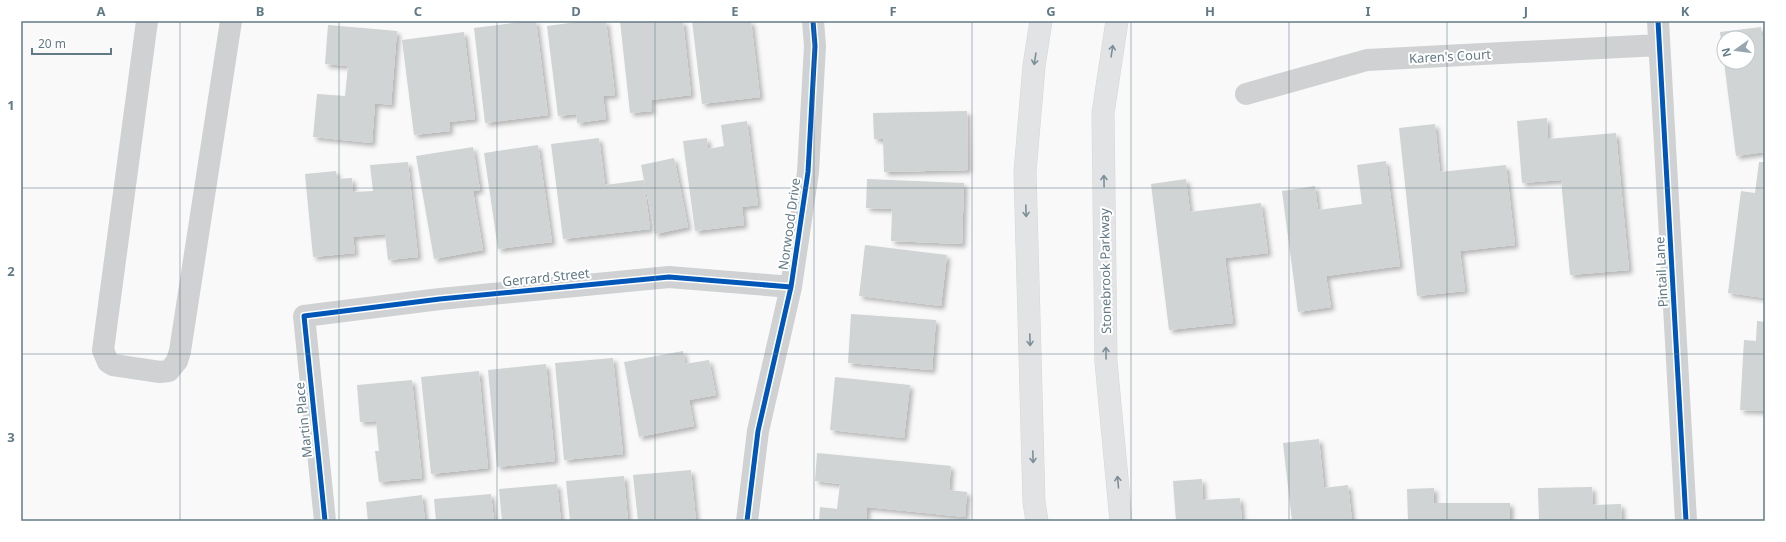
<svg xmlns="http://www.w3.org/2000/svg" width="1786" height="542" viewBox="0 0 1786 542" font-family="'Noto Sans',sans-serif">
<defs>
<filter id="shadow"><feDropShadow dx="3.5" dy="3.5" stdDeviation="2" flood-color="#0004"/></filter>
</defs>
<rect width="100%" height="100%" fill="#f9f9f9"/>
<path fill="#d1d4d4" filter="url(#shadow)" d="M529,21H536L548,115L485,123L474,28Z
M585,21H606L615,95L603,96L606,119L577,123L576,114L558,116L547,26Z
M620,21H683L691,95L651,100L652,111L630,113Z
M692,21H751L760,97L702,104Z
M328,25L397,31L391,105L375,103L372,143L313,137L317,94L345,96L348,66L325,64Z
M1761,27L1765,59V152L1736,156L1724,62H1748V38H1724L1723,57L1720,32Z
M464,32L475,119L449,122L450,131L414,135L402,40Z
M967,111L968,170L884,172L883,139H874L873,113Z
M1547,118L1548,139L1616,133L1629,270L1570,275L1561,180L1522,183L1517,121Z
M747,121L758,205L742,207L744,225L695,231L683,141L707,138L708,149L724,146L721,125Z
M1435,124L1440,172L1506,165L1515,245L1460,251L1465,291L1417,296L1399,128Z
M599,138L605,185L644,180L650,229L563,239L551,144Z
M538,145L552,242L498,249L484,153Z
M473,147L480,190L473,191L483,250L434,259L416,156Z
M674,158L688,227L655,234L641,165Z
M1386,161L1400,266L1326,276L1331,307L1298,312L1282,191L1315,186L1318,210L1362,204L1357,165Z
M408,162L418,257L388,260L385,234L353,237L355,253L313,257L305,174L336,171L337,179L352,178L353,192L373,191L370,165Z
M1759,162H1765V298L1728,293L1741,191L1755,193Z
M867,179L964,183L962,244L891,241L892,209L866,208Z
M1186,179L1190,212L1261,203L1268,253L1225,258L1233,323L1169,330L1151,184Z
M865,245L947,255L941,306L859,296Z
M851,314L936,320L932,370L848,363Z
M1757,321L1765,322V411L1740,410L1744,340L1756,341Z
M683,351L685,364L709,360L716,395L689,400L694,426L639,437L624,362Z
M613,358L623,454L564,460L555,363Z
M546,364L555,461L497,467L488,370Z
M479,371L488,468L431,474L421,377Z
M835,377L910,385L904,438L830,430Z
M412,380L422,478L379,482L375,451H379L376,421L360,422L357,385Z
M1319,439L1324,488L1348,485L1352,521H1292L1283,443Z
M817,453L951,466L949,490L967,492L965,517L867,507L866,521H819L820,507L837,509L840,484L815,481Z
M691,470L696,521H638L633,475Z
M624,476L628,521H570L566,481Z
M1202,479L1203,500L1240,498L1242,521H1176L1173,481Z
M557,484L561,521H502L499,489Z
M1592,487L1593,505L1621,504L1622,521H1539L1538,488Z
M1434,488V503H1510V521H1408L1407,489Z
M491,494L494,521H436L434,499Z
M422,495L425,521H368L366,502Z"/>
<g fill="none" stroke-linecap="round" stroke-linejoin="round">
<defs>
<path id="major" d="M1117,21L1103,113L1106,362L1121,521
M1037,521L1034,502L1025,172L1034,66L1041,21"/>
</defs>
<use href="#major" stroke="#d5d7d7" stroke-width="23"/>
<path stroke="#cfd1d2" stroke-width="22" d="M147,21L103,350L108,362L113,365L160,372L169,371L177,361L180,351L231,21
M1658,21L1686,521
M1246,94L1367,60L1659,45
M325,521L304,316L440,299L669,277L791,287
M747,521L758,431L791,287L808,172L815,46L813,21"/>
<use href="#major" stroke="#e2e3e4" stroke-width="22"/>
<defs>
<path id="cycleway" d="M1658,21L1686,521
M325,521L304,316L440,299L669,277L791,287
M747,521L758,431L791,287L808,172L815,46L813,21"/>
</defs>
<use href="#cycleway" stroke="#fff" stroke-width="8"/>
<use href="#cycleway" stroke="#0057b8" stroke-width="5"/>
</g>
<defs><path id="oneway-shaft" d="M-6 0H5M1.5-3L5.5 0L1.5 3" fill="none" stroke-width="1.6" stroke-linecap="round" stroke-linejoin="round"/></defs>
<g stroke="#7c8f98">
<use href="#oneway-shaft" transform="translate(1112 51) rotate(-81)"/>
<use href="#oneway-shaft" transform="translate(1035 59) rotate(99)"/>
<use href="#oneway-shaft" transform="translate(1104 181) rotate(-91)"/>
<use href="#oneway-shaft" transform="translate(1026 211) rotate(88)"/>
<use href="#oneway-shaft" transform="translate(1030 340) rotate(88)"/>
<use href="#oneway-shaft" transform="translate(1106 353) rotate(-91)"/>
<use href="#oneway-shaft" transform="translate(1033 457) rotate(88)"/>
<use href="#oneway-shaft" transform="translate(1118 482) rotate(-95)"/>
</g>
<path fill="none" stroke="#627a85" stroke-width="1" stroke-opacity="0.55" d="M180,21V521M339,21V521M497,21V521M655,21V521M814,21V521M972,21V521M1131,21V521M1289,21V521M1447,21V521M1606,21V521M21,188H1765M21,354H1765"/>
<g text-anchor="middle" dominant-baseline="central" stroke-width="4" stroke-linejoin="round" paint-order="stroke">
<g font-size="13" fill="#627a85" stroke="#fff">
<text transform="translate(1450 56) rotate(-3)">Karen's Court</text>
<text transform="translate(789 224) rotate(-82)">Norwood Drive</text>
<text transform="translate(1105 271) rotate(-91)">Stonebrook Parkway</text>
<text transform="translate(1661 272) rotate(-93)">Pintail Lane</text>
<text transform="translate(546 277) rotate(-6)">Gerrard Street</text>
<text transform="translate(303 420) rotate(-96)">Martin Place</text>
</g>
</g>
<rect width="1786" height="542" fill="none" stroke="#ffffff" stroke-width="44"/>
<g transform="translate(1736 50) rotate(256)"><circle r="19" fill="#ffffff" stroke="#c0cace"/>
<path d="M0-3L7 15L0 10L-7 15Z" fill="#97a6ae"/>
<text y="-6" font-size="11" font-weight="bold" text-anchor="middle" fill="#627a85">N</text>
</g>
<path d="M32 48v6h79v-6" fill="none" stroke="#627a85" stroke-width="2"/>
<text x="38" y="48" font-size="12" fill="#627a85" stroke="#ffffff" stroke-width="3" paint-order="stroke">20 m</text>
<rect x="22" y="22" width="1742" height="498" fill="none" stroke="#627a85" stroke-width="1.5"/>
<g font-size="13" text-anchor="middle" font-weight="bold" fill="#627a85">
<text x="101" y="16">A</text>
<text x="260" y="16">B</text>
<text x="418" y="16">C</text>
<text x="576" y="16">D</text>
<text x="735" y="16">E</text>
<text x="893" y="16">F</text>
<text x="1051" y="16">G</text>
<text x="1210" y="16">H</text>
<text x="1368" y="16">I</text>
<text x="1526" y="16">J</text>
<text x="1685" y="16">K</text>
<text x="11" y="110">1</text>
<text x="11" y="276">2</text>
<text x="11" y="442">3</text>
</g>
</svg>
